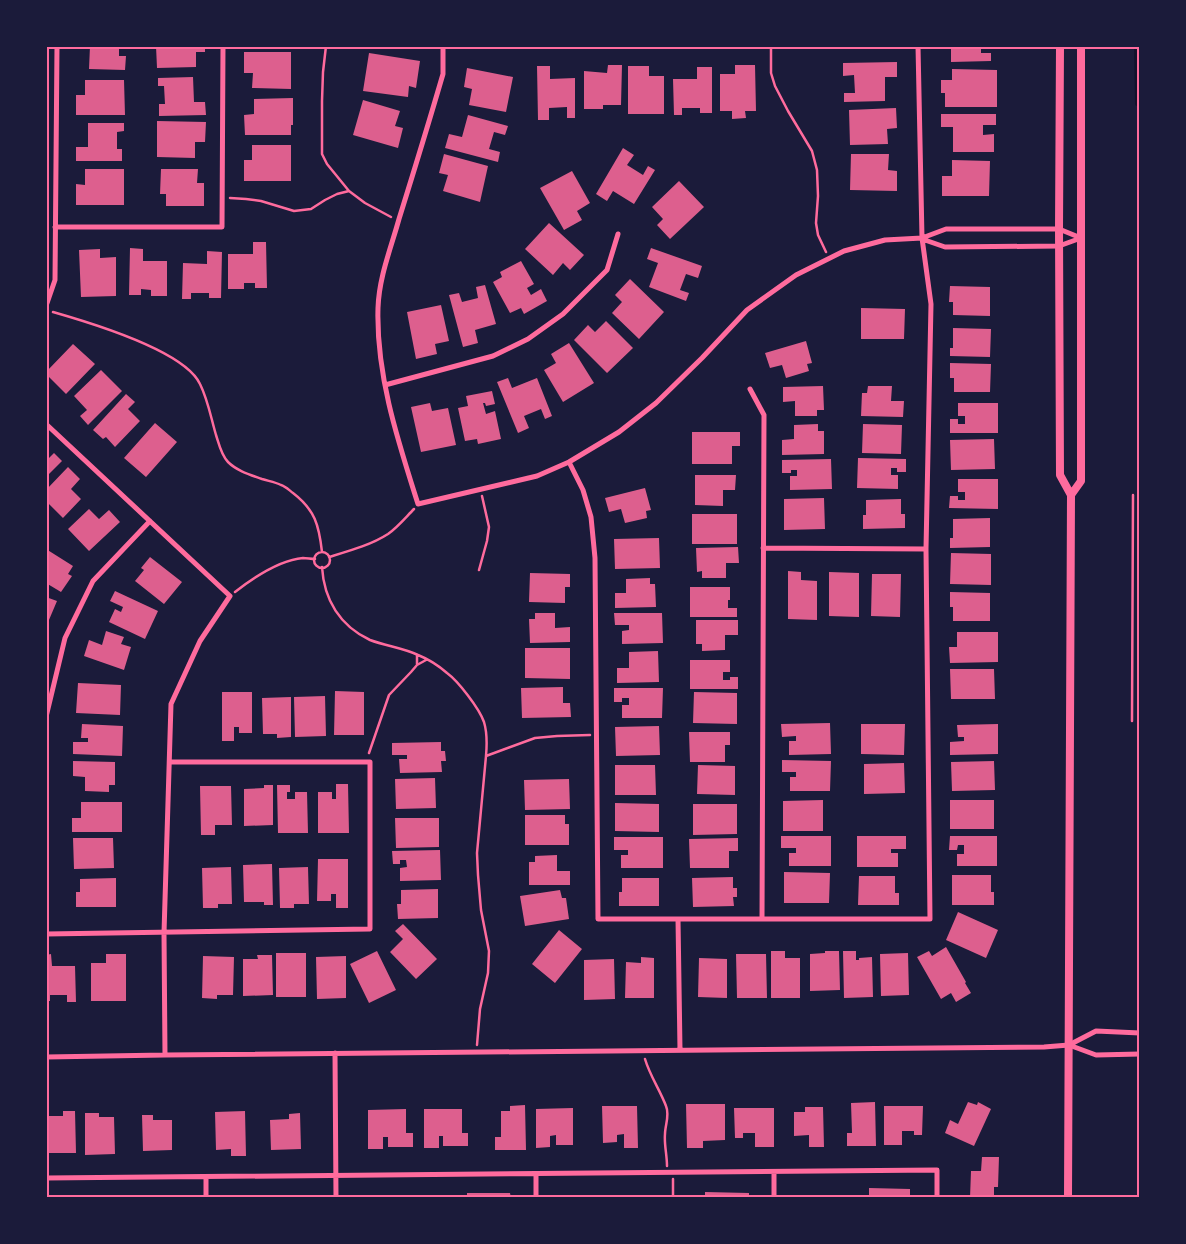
<svg xmlns="http://www.w3.org/2000/svg" width="1186" height="1244" viewBox="0 0 1186 1244" font-family="Raleway,sans-serif">
<rect width="100%" height="100%" fill="#1b1b3a"/>
<g fill="none" stroke-linecap="round" stroke-linejoin="round">
<path stroke="#12122b" stroke-width="4" d="M1136,46L1137,104"/>
</g>
<path fill="#dd5f8e" d="M90,46H119V56H126L125,70L89,69Z
M156,46H205V52H196V67L157,68Z
M951,46H981V53H991V61L951,62Z
M244,52H291V89L252,88L253,73H244Z
M369,53L420,61L416,88L409,86L408,97L363,91Z
M897,62V77H885V101L844,102V93H855L854,75L843,76V63Z
M608,65H622L621,105H603V109H584V71L607,73Z
M735,65H755L756,111H745L746,118L732,119V111H720V74H735Z
M537,66H550V79L575,78V118H567V107L549,108V120H538Z
M628,66H649V76H664V114H628Z
M697,67H712V113H700V108H682V115H674L673,79H697Z
M467,68L513,77L506,112L469,105L472,89L464,87Z
M952,69L997,70V107H945V93H941V80H952Z
M193,77L194,102H205L206,115L159,116V104H165L164,86H158V78Z
M85,80H124L125,115H76V95H85Z
M293,98V125H291V135H245L244,115L254,114V99Z
M363,100L400,111L395,126L403,128L398,148L353,135Z
M896,108L897,128L887,129L888,144L850,145L849,110Z
M941,114H996V125H983V135L994,134V152H953V127H941Z
M468,115L508,126L505,135L494,132L489,149L500,152L498,162L445,148L449,134L462,137Z
M157,121L206,122L205,142H195V158L157,157Z
M88,123H124V131L117,132V149H122V161H76V147H88Z
M252,145H291V181H244V160H252Z
M623,148L634,155L627,165L643,175L648,166L655,170L634,204L613,191L607,201L596,194Z
M444,154L488,166L480,202L443,191L448,175L439,173Z
M851,154H889L888,170L897,171V191L850,190Z
M952,160L990,161L989,196H942V176H952Z
M85,169H124V205H76V184L85,185Z
M161,169H198L197,183H204V206H166V194H160Z
M572,171L590,203L577,211L582,220L564,230L540,188Z
M679,181L704,207L670,239L657,225L663,219L652,207Z
M549,223L584,255L570,270L563,263L553,275L525,249Z
M253,242H266L267,288H255V283H244V289H228V254H253Z
M130,248L143,249V261H167V296H151V290L141,289V295H129Z
M651,248L702,266L698,278L686,274L680,290L689,293L686,301L649,287L658,263L647,259Z
M100,249V258L116,257V296L81,297L79,250Z
M207,251L222,252L221,298H209V293H191V299H182L183,263L207,264Z
M521,261L534,284L527,288L531,295L541,289L547,301L524,314L521,308L510,313L493,282L502,277L500,272Z
M630,279L664,312L639,339L612,313L622,302L615,295Z
M485,285L496,324L475,330L478,343L463,347L449,295L459,293L462,302L478,298L476,287Z
M950,286L990,287V316L953,315V302H949Z
M441,305L449,341L435,344L437,354L416,359L407,312Z
M861,308L905,309L904,339H861Z
M606,321L633,348L607,373L574,340L588,325L595,332Z
M953,328L991,329L990,357L950,356V348H953Z
M806,341L812,363L807,364L809,371L786,378L782,365L770,368L765,353Z
M569,343L594,383L563,402L544,370L556,363L551,354Z
M73,344L95,364L66,394L46,374V372Z
M950,363L991,364L990,392H954V378H950Z
M101,370L122,391L88,425L80,416L87,410L74,396Z
M508,378L512,388L537,378L552,416L545,419L541,409L524,416L529,428L518,433L497,382Z
M823,386L824,410H817V416H795V401L783,402V387Z
M868,386H892L891,401H904L903,417L861,416L862,393H867Z
M492,391L495,404L486,406L485,403H483L486,414L495,411L501,439L478,444L477,439L465,441L458,408L468,406L466,396Z
M126,394L135,402L128,409L140,421L115,447L106,437L103,439L93,430Z
M430,403L432,411L448,408L456,445L421,452L411,407Z
M958,403H998V433H950V419H958V424H965V416H958Z
M155,423L177,442L146,477L124,458Z
M818,424V431H824V454L782,455V440L794,439V425Z
M863,424L902,425L901,454L862,453Z
M692,432H740V446H732V464H692Z
M994,439L995,469L951,470L950,440Z
M54,453L62,461L46,477V461Z
M858,458L906,459V472H897V468H891V475H898V489L857,488Z
M831,459L832,489L790,490V476H797V470H791V473H782V460Z
M68,467L80,479L71,489L81,499L63,518L46,501V490Z
M695,475H736L735,490H723V506L695,505Z
M958,479H998V509L949,508L950,496H958V500H965V492H958Z
M645,488L651,510L646,511L647,518L625,523L621,509L609,512L605,498Z
M824,498L825,529L784,530V499Z
M901,499V514H905V528L863,529V515H866V500Z
M89,509L99,519L109,510L120,522L89,551L68,529Z
M692,514H737V544H692Z
M990,518V547L950,548V538H953V519Z
M659,538L660,568L615,569L614,539Z
M738,547L739,563H726V578H702V571L697,572L696,548Z
M46,549L73,566L68,574L72,576L61,592L46,583Z
M951,553L991,554V585L950,584Z
M150,557L182,582L164,604L135,581L144,570L141,568Z
M788,571L801,572V580L817,581V620L788,619Z
M829,572L859,573V617L829,616Z
M530,573L570,574V587H565V603L529,602Z
M872,574H901L900,617L871,616Z
M650,578V584H655L656,607L615,608V593H626V579Z
M690,587H730V600H728V608H737V617H690Z
M115,591L158,611L145,639L109,622L115,609L121,612L123,607L110,601Z
M950,592L990,593V621H953V607H950Z
M46,597L57,601L46,627Z
M535,613H555V628L570,627V642L530,643L529,619H535Z
M614,613H662L663,643L622,644V631L629,630V625H615Z
M696,620H738V635H725V650L702,651V644H696Z
M106,631L124,637L121,644L131,647L124,670L84,656L89,640L102,645Z
M957,632H998V662L950,663L949,647H957Z
M525,648H570V679L525,678Z
M658,651L659,682L617,683V668H629V652Z
M690,660H730V672H723V680H730V677H738V689H690Z
M950,669H994L995,699H951Z
M78,683L121,685L120,715L76,713Z
M563,687V703H570L571,717L522,718L521,688Z
M614,688H663L662,718H622V705H629V698H622V702H614Z
M335,691L364,692V735H334Z
M222,692H252V733H239V727H234V741H222Z
M694,692L737,693V724L693,723Z
M325,696L326,736L295,737L294,697Z
M291,697V737L277,738V734H263L262,698Z
M830,723L831,754L789,755V741H796V736L782,737L781,724Z
M82,724L123,726L122,756L73,754V742H88V738H81Z
M861,724H905L904,755L861,754Z
M998,724V754L950,755V742L964,741V737H958L957,725Z
M659,726L660,755L616,756L615,727Z
M689,732H730V745H725V762H690Z
M441,742V751H445L446,761H441L442,772L400,773L399,759H407V755H392V743Z
M782,760L831,761L830,791H790V777H796V772H782Z
M73,761L115,762V785H109V792L85,791V777L73,776Z
M994,761L995,790L952,791L951,762Z
M904,763L905,793L864,794V764Z
M615,765H655L656,795H615Z
M698,765L735,766V795L697,794Z
M435,778L436,808L396,809L395,779Z
M569,779L570,809L525,810L524,780Z
M336,784H348L349,833H318V792H332V799H336Z
M264,785H273V825L244,826V789L264,788Z
M277,785H290V792H287V799H295V792H307L308,833H278Z
M200,786H231L232,825H215V835H201Z
M823,800V831H783V801Z
M950,800H994V829H950Z
M81,802H122V832H72V818H81Z
M615,803L659,804V832L615,831Z
M693,804H737V834L693,835Z
M525,815H565V824H569V845H525Z
M395,818H439V847L396,848Z
M781,836H831V866H789V853H796V848H781Z
M857,836H906V849H891V853H898V867H857Z
M950,836H997V866H957V854H964V845H958L957,850H949Z
M614,837H663V868H621V855H628V850H614Z
M73,838H113L114,868L74,869Z
M738,838V851H729V868H690L689,839Z
M440,850L441,880L400,881V868L407,867L406,860H400V864H393L392,851Z
M557,855V871H570V885H529V862H535V856Z
M318,859H348V908H336V894H331V901H317Z
M272,864L273,905H264V902H244L243,865Z
M231,867L232,904H218V908H203L202,868Z
M308,867L309,904H294V908H280L279,868Z
M784,872L830,873L829,903H784Z
M952,875H991V892H994V905H952Z
M859,876H895V893H899V905H858Z
M733,877V888H737V897H733L734,906L693,907L692,878Z
M116,878V907H76V892H80V879Z
M622,878H659V906H619V892H622Z
M438,889V918L398,919L397,904H401V890Z
M560,890L562,898H566L569,919L525,926L520,896Z
M958,912L998,930L986,958L946,940Z
M403,924L437,959L416,979L390,952L403,939L395,931Z
M559,930L582,949L555,983L532,964Z
M946,947L966,982L965,983L971,993L956,1002L951,993L941,999L917,957L929,951L932,956Z
M377,951L396,990L369,1003L350,964Z
M771,951H785V958H800V998H771Z
M825,951H839L840,990L810,991V954L825,953Z
M843,951H856V960H859V958L872,957L873,997L844,998Z
M276,953H306V997H276Z
M908,953L909,995L881,996L880,954Z
M51,954L52,966H75L76,1002H67V995H50V1001H46V955Z
M106,954H126V1001H91V963H106Z
M736,954H766L767,998H737Z
M257,955H272L273,995L243,996V959H258Z
M203,956L234,957L233,995H217V999L202,998Z
M346,956V998L317,999L316,957Z
M641,957L654,958V998H625L626,962L641,963Z
M699,958L727,959V998L698,997Z
M614,959L615,999L584,1000V960Z
M875,1102L876,1146H847V1133H852L851,1103Z
M968,1102L977,1105L978,1102L991,1109L974,1146L945,1133L950,1120L958,1124Z
M686,1104H725V1140L703,1141V1148H687Z
M525,1105L526,1150H495V1137H501V1111H510V1106Z
M602,1106H637L638,1148H624V1134L617,1135V1142L603,1143Z
M884,1106H923L922,1135H914V1131H902V1145H884Z
M805,1107H823L824,1147H809V1135L794,1136V1112H805Z
M573,1108V1145H556V1135L550,1136V1147L536,1148V1109Z
M734,1108H774V1147H755V1133H743V1138H735Z
M406,1109V1133H413V1147H388V1137H383V1149H368V1110Z
M424,1109H462V1133H468V1146H443V1136H439V1148H424Z
M63,1111H75L76,1153H46V1116H63Z
M245,1111L246,1156H231V1149L216,1150L215,1112Z
M85,1113H99V1117H114L115,1154L85,1155Z
M300,1113L301,1149L271,1150L270,1120L289,1119V1114Z
M142,1115H153V1120H172V1150L143,1151Z
M982,1157H999L998,1187H994V1198H970L971,1171H981Z
M869,1188L910,1189V1198H869Z
M705,1192L749,1193V1198H705Z
M467,1193H510L511,1198H467Z
M140,1196H180V1198H140Z"/>
<g fill="none" stroke-linecap="round" stroke-linejoin="round">
<path stroke="#ff6b9d" stroke-width="2.5" d="M326,46L323,72L322,101V154L327,164L349,191L365,203L391,217
M771,46V73L775,86L788,111L812,151L817,170L818,196L816,223L818,235L826,252
M230,198L246,199L261,201L294,211L311,209L325,200L337,194L349,191
M53,312C88,322 184,350 200,384C208,400 211,418 216,435C219,444 221,455 228,462C237,471 251,475 262,479C268,481 275,482 281,485C285,486 289,490 293,493C315,510 319,525 322,552
M314 560a8 8 0 1 1 16 0a8 8 0 1 1-16 0Z
M329,557C349,551 371,545 388,534C398,527 406,517 414,509
M322,567C324,600 340,626 370,640C386,646 403,648 418,655C428,659 439,666 447,673C458,681 479,708 484,722C487,732 487,745 486,756L477,853L478,875L481,910L489,951L488,973L480,1009L477,1045
M479,570L487,541L489,527L482,496
M235,592C253,578 280,560 303,558C307,558 311,559 315,559
M417,665V655
M369,753L389,695L411,672L417,665L426,660
M486,756L535,738L557,736L590,735
M645,1059C650,1076 660,1090 666,1106C670,1115 665,1125 665,1134C664,1144 667,1155 667,1166
M673,1198V1179"/>
<path stroke="#ff6b9d" stroke-width="2.5" d="M1132,721L1133,495"/>
<path stroke="#ff6b9d" stroke-width="5" d="M443,46V74C429,122 414,171 399,219C391,248 379,277 378,308C376,375 398,441 418,504L537,476L569,462L619,432L656,403L702,358L747,310L796,275L844,251L885,240L922,238L946,229H1059L1081,238
M55,227H222L223,46
M922,239L945,247L1059,246L1081,238
M46,306L55,280L57,46
M385,385L493,356L528,339L563,314L607,270L618,234
M750,389L764,415L762,919
M46,424L230,596L200,641L171,704L164,933L165,1055
M569,462L583,490L591,517L595,558L598,919H930L926,549L931,304L922,238L918,46
M763,548L926,549
M46,717L65,638L93,581L150,521
M678,919L680,1050
M46,934L370,929V762H170
M1069,1045L1096,1031L1140,1033
M335,1053L336,1198
M46,1057L165,1055L1044,1047L1069,1045L1096,1055L1140,1054
M46,1178L937,1170V1198
M206,1198V1177
M536,1198V1174
M774,1198V1172"/>
<path stroke="#ff6b9d" stroke-width="8" d="M1060,46L1059,229L1060,475L1071,495L1068,1198
M1071,495L1081,481V46"/>
</g>
<rect width="1186" height="1244" fill="none" stroke="#1b1b3a" stroke-width="95"/>
<rect x="48" y="48" width="1090" height="1148" fill="none" stroke="#ff6b9d" stroke-width="2"/>
</svg>
